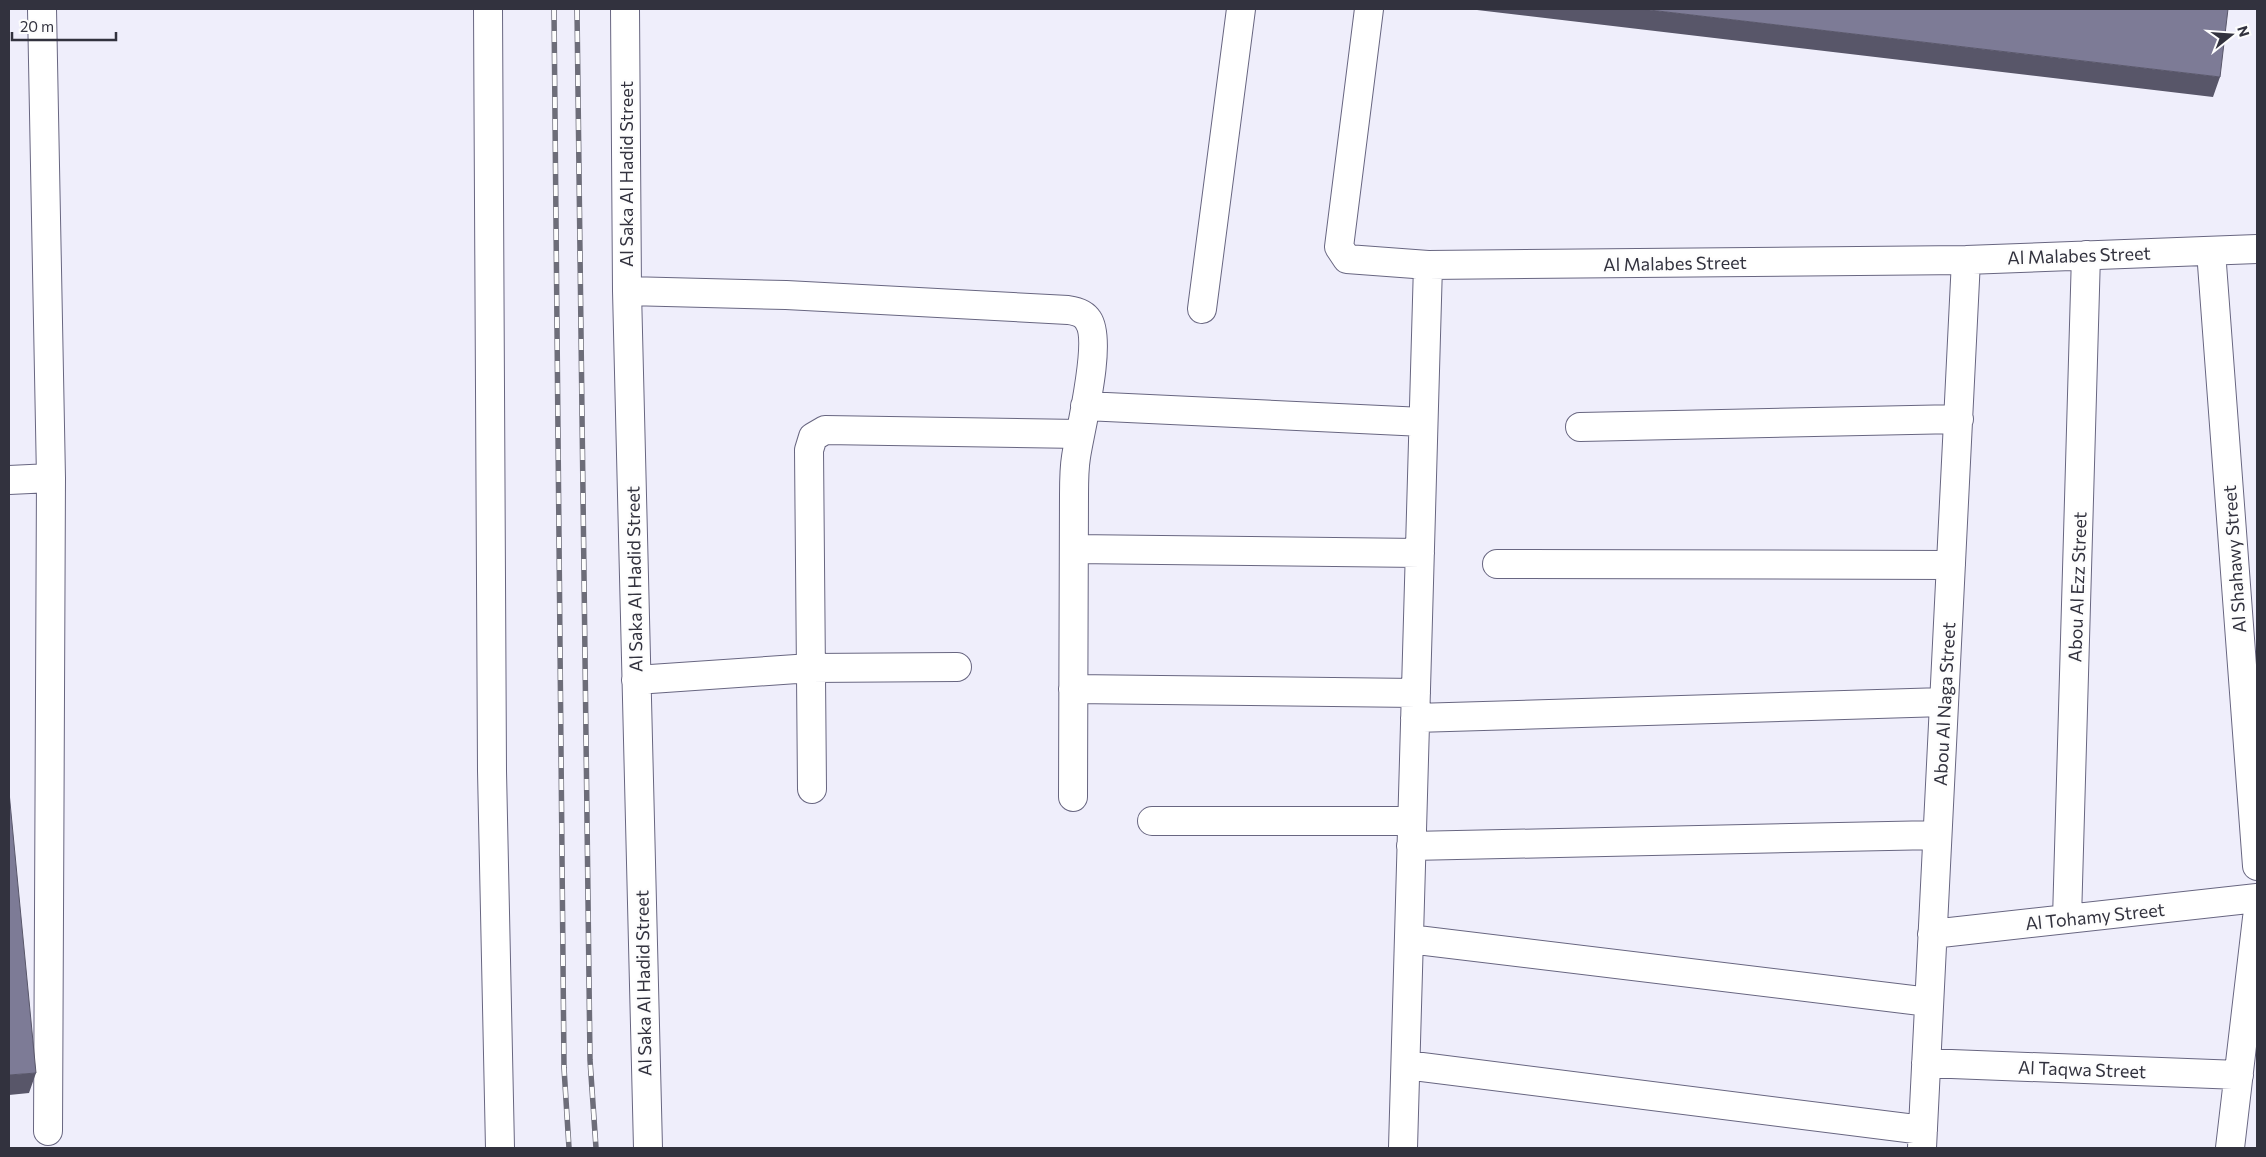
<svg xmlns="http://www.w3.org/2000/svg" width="2266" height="1157" viewBox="0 0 2266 1157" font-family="Commissioner,sans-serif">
<rect width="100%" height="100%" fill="#efeefb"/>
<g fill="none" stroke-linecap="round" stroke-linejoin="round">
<defs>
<path id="minor" d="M42,9L51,478L48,1131
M488,9L492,771L500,1148
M625,9L627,291L648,1148
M1369,9L1339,247L1347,259L1428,265L1966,260L2257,249
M2211,251L2257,866
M627,291L786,295L1068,310C1075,311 1084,313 1088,320C1103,341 1080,430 1076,457C1074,469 1074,482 1074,495L1073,797
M1202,309L1241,9
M1085,406L1423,422
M1580,427L1959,419
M9,480L51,478
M1074,549L1420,553
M1497,564L1951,565
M636,680L811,668L957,667
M1073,689L1416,693
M1415,718L1944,702
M812,789L809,450L813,437L825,430L1080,434
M1152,821H1412
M1411,846L1937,835
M2067,919L2086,255
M1932,934L2257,898
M1409,939L1929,1002
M1926,1063L2239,1075
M1406,1065L1923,1130
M1403,1148L1428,265
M1922,1148L1966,260
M2230,1148L2257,918"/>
</defs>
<use href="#minor" stroke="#686681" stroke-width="30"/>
<use href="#minor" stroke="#fff" stroke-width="28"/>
<defs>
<path id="rail" d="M554,9L564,1068L569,1148
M577,9L590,1060L596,1148"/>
</defs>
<use href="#rail" stroke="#6d6d79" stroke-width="5.5"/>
<use href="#rail" stroke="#fdfdfd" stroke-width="4" stroke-dasharray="11" stroke-linecap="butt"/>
</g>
<path fill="#585669" d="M1478,9H1641L2220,77L2213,97L1477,10Z
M36,1073L29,1093L9,1095V1075Z"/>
<path fill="#7d7b96" stroke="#585669" d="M1641,9H2228L2220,77Z
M9,792L36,1073L9,1075Z"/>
<g text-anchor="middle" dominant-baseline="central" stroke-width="4.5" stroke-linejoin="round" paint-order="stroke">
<g font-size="18" fill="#32323e" stroke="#fdfdfd">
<text transform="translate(626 174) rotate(-90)">Al Saka Al Hadid Street</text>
<text transform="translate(2079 255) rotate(-2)">Al Malabes Street</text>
<text transform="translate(1675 263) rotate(-1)">Al Malabes Street</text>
<text transform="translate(2234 559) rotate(-94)">Al Shahawy Street</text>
<text transform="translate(634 579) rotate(-91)">Al Saka Al Hadid Street</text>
<text transform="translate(2077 587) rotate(-88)">Abou Al Ezz Street</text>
<text transform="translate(1944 704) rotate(-87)">Abou Al Naga Street</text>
<text transform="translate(2095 916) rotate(-6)">Al Tohamy Street</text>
<text transform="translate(643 983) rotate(-91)">Al Saka Al Hadid Street</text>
<text transform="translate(2082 1069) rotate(2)">Al Taqwa Street</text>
</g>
</g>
<rect width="2266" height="1157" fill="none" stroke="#32323e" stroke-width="20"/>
<g transform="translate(2231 35) rotate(73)" stroke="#fdfdfd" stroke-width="4" paint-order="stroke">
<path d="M0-4L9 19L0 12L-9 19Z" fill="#32323e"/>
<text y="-8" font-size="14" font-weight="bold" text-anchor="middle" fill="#32323e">N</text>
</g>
<path d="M12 32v8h104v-8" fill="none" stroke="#32323e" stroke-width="2.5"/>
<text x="20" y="32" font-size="15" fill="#32323e" stroke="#fdfdfd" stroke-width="4" paint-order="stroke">20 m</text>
</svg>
